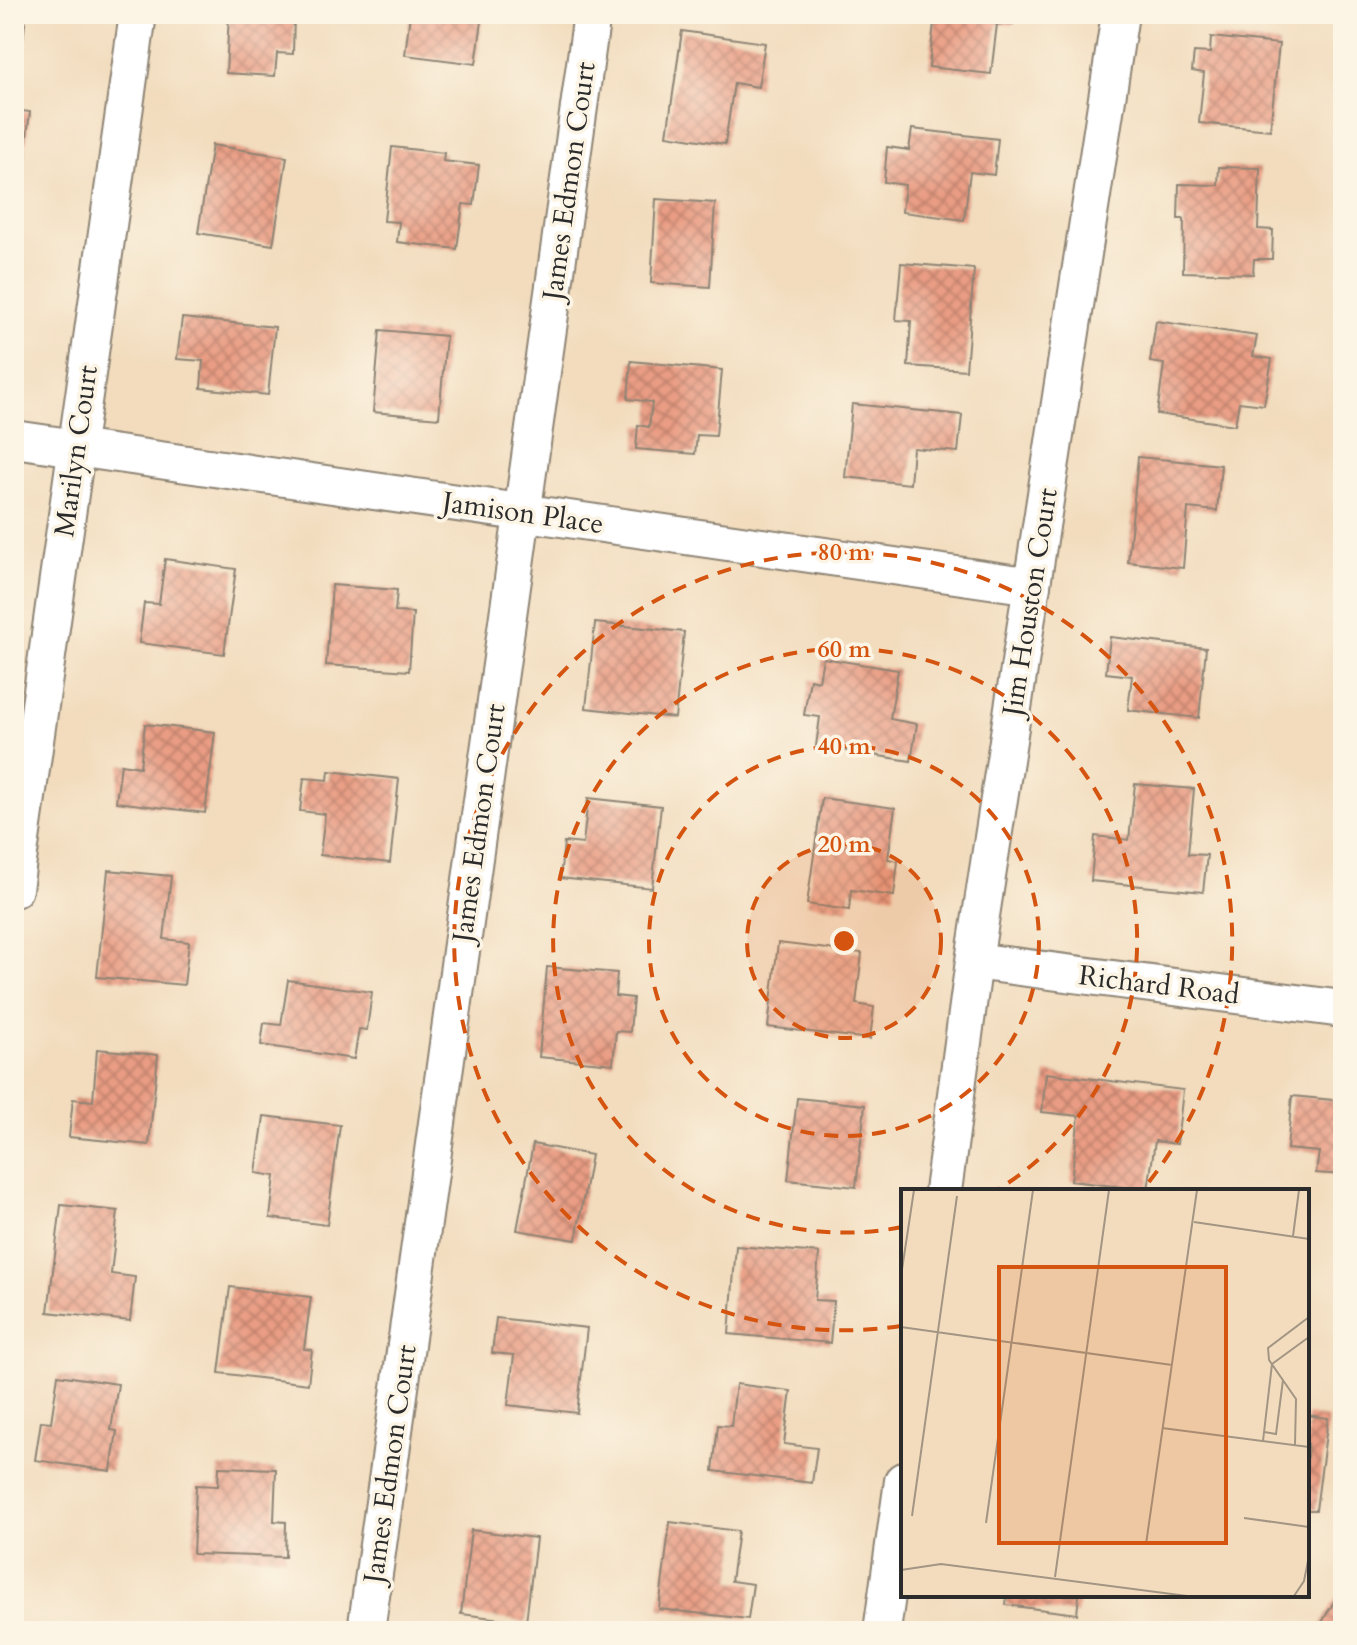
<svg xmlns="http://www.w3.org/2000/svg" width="1357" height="1645" viewBox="0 0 1357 1645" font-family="Cardo,serif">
<defs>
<pattern id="building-cross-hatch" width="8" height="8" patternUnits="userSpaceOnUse" patternTransform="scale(2)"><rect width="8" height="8" fill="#ea9d84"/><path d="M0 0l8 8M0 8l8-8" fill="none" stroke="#be806c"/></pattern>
</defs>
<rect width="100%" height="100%" fill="#fcf5e5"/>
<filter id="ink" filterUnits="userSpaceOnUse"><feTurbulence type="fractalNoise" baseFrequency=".0125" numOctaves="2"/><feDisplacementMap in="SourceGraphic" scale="16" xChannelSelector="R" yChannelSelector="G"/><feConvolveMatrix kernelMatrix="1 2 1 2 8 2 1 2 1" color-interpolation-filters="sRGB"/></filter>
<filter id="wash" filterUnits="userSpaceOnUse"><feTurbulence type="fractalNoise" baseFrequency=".006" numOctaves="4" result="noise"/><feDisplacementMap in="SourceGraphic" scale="32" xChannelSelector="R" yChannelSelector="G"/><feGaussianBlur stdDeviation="1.8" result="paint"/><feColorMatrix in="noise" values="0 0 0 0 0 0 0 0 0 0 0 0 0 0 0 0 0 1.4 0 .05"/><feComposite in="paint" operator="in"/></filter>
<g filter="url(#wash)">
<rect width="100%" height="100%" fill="#f2dcbd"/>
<g id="blocks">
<path fill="url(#building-cross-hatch)" d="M14,14H26L23,42L14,41Z
M229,14H294L293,54L277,53L275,76L226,73Z
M410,14H483L476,64L405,55Z
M935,14H1015L1013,25L997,24L991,74L929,67Z
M682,31L765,43L758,87L734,83L725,144L667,135Z
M1211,37L1279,44L1270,130L1199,123L1204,73L1192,71L1194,52L1210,53Z
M14,110L30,112L16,223H14Z
M912,129L998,139L994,175L970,172L964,220L902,212L905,185L884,182L887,147L909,150Z
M212,145L287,157L273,245L198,233Z
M392,147L444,153L443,161L479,165L474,205L463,204L457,249L397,242L399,222L384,221Z
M1219,167L1260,168L1258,229L1273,230L1272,259H1254L1253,274L1183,272L1184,219H1178L1179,184L1218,185Z
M656,199L715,203L710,287L651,283Z
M901,263L974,269L966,370L908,366L911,321L896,320Z
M182,318L275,327L268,395L201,388L203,361L177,359Z
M1156,321L1257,336L1253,356L1272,359L1264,405L1239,402L1235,425L1157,414L1164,364L1150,362Z
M380,330L446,336L439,418L373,412Z
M631,361L722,370L716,436L697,435L695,454L636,449L638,425L649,427L652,402L628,399Z
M852,404L962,415L958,452L913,448L910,484L845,477Z
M1138,457L1221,465L1217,511L1188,508L1183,568L1128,562Z
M165,559L236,569L224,654L139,643L144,603L159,604Z
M332,585L397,590L395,612L413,613L409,671L326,665Z
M595,623L684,632L675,718L586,708Z
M1110,637L1206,648L1199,718L1128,710L1132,676L1106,673Z
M823,658L898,670L890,719L917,724L911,761L816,746L820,717L804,715L810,679L819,681Z
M145,724L215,732L205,813L116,802L121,764L140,767Z
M329,771L399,779L390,863L320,855L325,814L300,811L304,778L328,780Z
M1135,784L1194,789L1188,854L1207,855L1203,892L1091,881L1095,836L1129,840Z
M588,798L661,806L652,888L560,878L564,842L583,844Z
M822,798L895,808L888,859L898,861L894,896L851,890L849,910L807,904Z
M108,870L171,876L164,939L189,942L184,985L97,977Z
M778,943L862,953L856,1004L874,1007L870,1039L768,1027Z
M547,967L617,973L615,996L633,998L630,1032L616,1031L613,1064L539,1057Z
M288,980L372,992L367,1030L359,1029L354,1059L261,1045L264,1023L281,1025Z
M97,1049L158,1055L149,1145L69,1137L73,1099L93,1101Z
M1046,1073L1183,1090L1177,1144L1155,1141L1148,1190L1071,1181L1079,1116L1042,1112Z
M1292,1096L1343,1101V1175L1316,1173L1319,1152L1287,1149Z
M797,1098L865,1105L856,1187L788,1180Z
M264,1116L340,1125L327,1225L270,1218L275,1176L256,1173Z
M533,1144L591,1155L576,1240L517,1230Z
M61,1205L118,1211L111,1274L135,1277L130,1321L48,1312Z
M736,1246L819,1253L815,1300L834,1301L830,1343L729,1334Z
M230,1287L311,1297L304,1349L312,1350L308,1384L219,1373Z
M496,1318L587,1328L577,1413L508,1405L514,1355L492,1353Z
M58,1375L118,1384L111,1430L117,1431L111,1471L35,1460L41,1421L51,1422Z
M736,1384L791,1391L784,1444L817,1448L812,1483L713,1471L718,1425L731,1426Z
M1307,1415L1328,1418L1316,1510H1307Z
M219,1467L276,1469L274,1521L286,1522L285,1557L193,1554L196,1485L218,1486Z
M670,1522L738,1531L731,1581L753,1584L748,1619L659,1609Z
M471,1530L536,1538L526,1622L461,1614Z
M1343,1586V1631H1317Z
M1007,1595H1079L1077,1614L1006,1605Z"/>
</g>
</g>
<g filter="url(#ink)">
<use href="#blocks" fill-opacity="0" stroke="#8e8474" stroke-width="2"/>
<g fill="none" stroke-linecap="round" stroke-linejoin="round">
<defs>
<path id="minor" d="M14,439L1032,586
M14,889L138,14
M974,961L1343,1009
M943,1191L974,961L1120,14
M366,1631L592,14
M882,1631L903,1481"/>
</defs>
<use href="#minor" stroke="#8e8474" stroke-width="40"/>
<use href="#minor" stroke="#fff" stroke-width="36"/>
</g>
</g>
<circle cx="844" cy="941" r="97" fill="#d5540f" fill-opacity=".12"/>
<g fill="none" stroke="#d5540f" stroke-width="4" stroke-dasharray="14 10">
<circle cx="844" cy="941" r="97"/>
<circle cx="844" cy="941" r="195"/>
<path d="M902 1227A292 292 0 1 1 997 1190"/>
<path d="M901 1326A389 389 0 1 1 1144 1188"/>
</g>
<g text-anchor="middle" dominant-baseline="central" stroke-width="7" stroke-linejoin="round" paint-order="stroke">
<g font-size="28" fill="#2b2b2b" stroke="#fcf5e5">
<text transform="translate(569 181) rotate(-82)">James Edmon Court</text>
<text transform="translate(76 451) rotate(-82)">Marilyn Court</text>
<text transform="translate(523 513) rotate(8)">Jamison Place</text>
<text transform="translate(1030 602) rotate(-81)">Jim Houston Court</text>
<text transform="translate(479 823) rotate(-82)">James Edmon Court</text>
<text transform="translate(1159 985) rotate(7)">Richard Road</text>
<text transform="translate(390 1464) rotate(-82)">James Edmon Court</text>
</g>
</g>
<g transform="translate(901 1189)">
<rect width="408" height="408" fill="#f2dcbd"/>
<path fill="none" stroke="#a29583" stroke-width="2" d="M293,33L408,50M392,47L398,1M0,87L13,1M0,138L271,176M261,239L408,258M363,243L375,245L382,191M362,252L371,175L408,148M394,256L395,210L368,171L367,159L408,128M11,327L56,7M343,329L408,338M85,334L132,1M245,355L296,1M0,381L40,375L286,407M154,388L208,1M393,407L403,392L408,367"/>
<path fill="#d5540f" fill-opacity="0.15" stroke="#d5540f" stroke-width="4" d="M98,78H325V354H98Z"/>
<rect width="408" height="408" fill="none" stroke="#2b2b2b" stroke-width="4"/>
</g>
<circle cx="844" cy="941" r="12" fill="#d5540f" stroke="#fcf5e5" stroke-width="4"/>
<g font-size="24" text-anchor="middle" font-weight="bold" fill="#d5540f" stroke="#fcf5e5" stroke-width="7" stroke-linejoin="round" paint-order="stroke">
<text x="844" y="560">80 m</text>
<text x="844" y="657">60 m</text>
<text x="844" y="754">40 m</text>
<text x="844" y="852">20 m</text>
</g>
<rect width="1357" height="1645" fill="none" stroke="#fcf5e5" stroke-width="48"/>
</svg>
